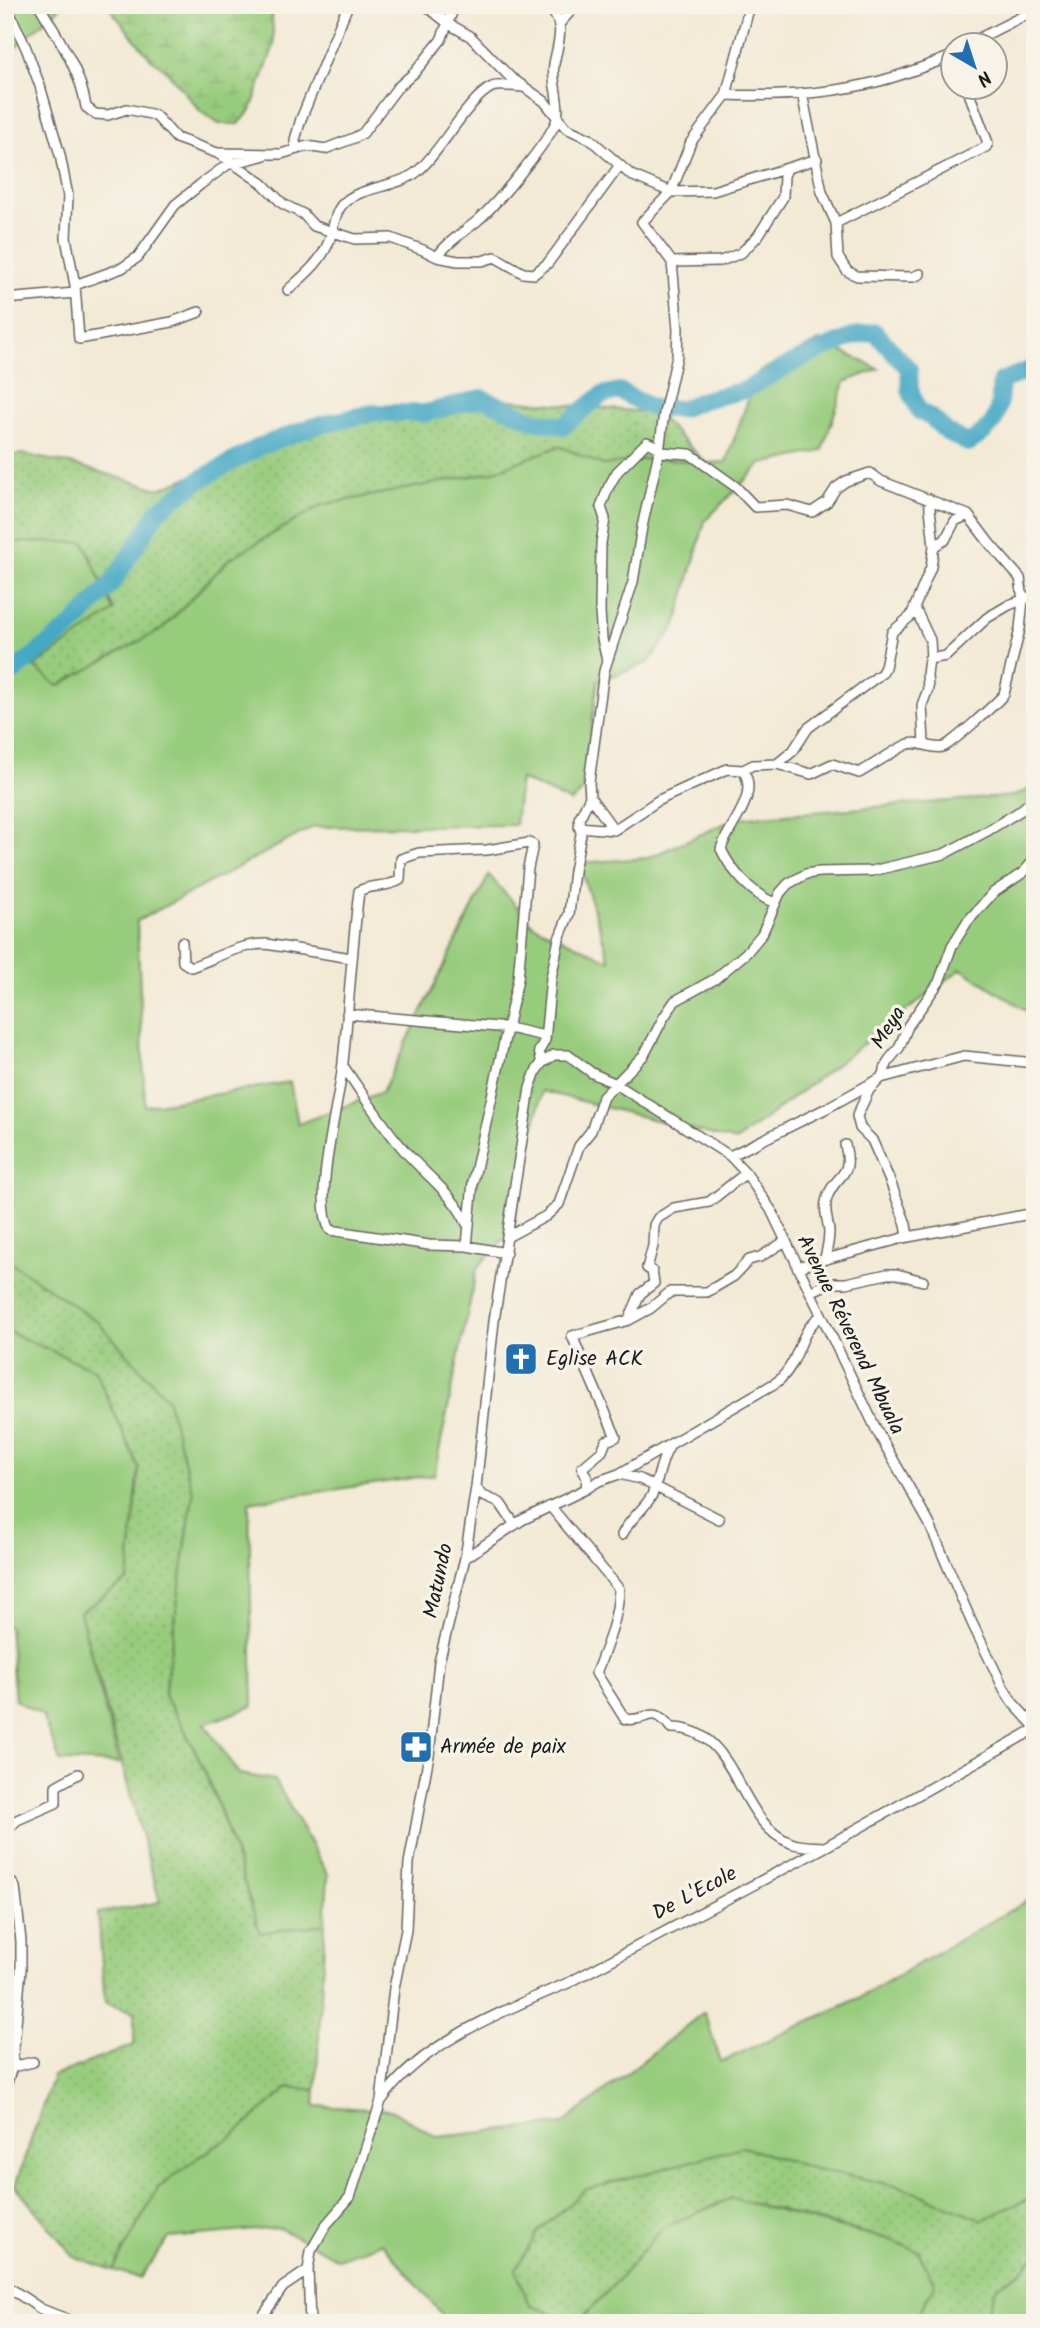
<svg xmlns="http://www.w3.org/2000/svg" width="1040" height="2328" viewBox="0 0 1040 2328" font-family="Kalam,sans-serif">
<defs>
<pattern id="wetland-marsh" width="20" height="14" patternUnits="userSpaceOnUse" patternTransform="scale(1.75)"><rect width="20" height="14" fill="#98cc7d"/><path d="M1 5h8M5 5V1M11 12h8M15 12V8" fill="none" stroke="#82af6b"/></pattern>
<pattern id="garden-dots" width="8" height="8" patternUnits="userSpaceOnUse" patternTransform="scale(1.75)"><rect width="8" height="8" fill="#98cc7d"/><path d="M2 2h.1M6 6h.1" fill="none" stroke="#82af6b" stroke-width="1.8" stroke-linecap="round"/></pattern>
</defs>
<rect width="100%" height="100%" fill="#f7f3e8"/>
<filter id="ink" filterUnits="userSpaceOnUse"><feTurbulence type="fractalNoise" baseFrequency=".0143" numOctaves="2"/><feDisplacementMap in="SourceGraphic" scale="14" xChannelSelector="R" yChannelSelector="G"/><feConvolveMatrix kernelMatrix="1 2 1 2 8 2 1 2 1" color-interpolation-filters="sRGB"/></filter>
<filter id="wash" filterUnits="userSpaceOnUse"><feTurbulence type="fractalNoise" baseFrequency=".00686" numOctaves="4" result="noise"/><feDisplacementMap in="SourceGraphic" scale="28" xChannelSelector="R" yChannelSelector="G"/><feGaussianBlur stdDeviation="1.57" result="paint"/><feColorMatrix in="noise" values="0 0 0 0 0 0 0 0 0 0 0 0 0 0 0 0 0 1.4 0 .05"/><feComposite in="paint" operator="in"/></filter>
<g filter="url(#wash)">
<rect width="100%" height="100%" fill="#f3ead5"/>
<path fill="#98cc7d" stroke="#5a744c" stroke-width="2" d="M5,5H63L12,50L5,158Z
M819,341L879,369L845,382L822,451L761,464L705,521L676,625L648,663L598,681L582,792L571,802L520,779L515,825L313,827L137,921L145,1106L290,1082L298,1124L382,1092L489,875L533,925L610,961L579,863L648,858L737,818L1013,796L1035,787V1016L961,969L736,1141L542,1091L512,1230L477,1268L434,1475L249,1502L253,1706L205,1724L239,1774L275,1780L328,1875L325,1924L260,1934C235,1852 212,1767 164,1696L193,1493L98,1322L5,1259V542L84,541L114,612L34,667L162,629L229,559L322,505L492,472L559,446L603,465L653,458L706,463L726,462L758,372Z
M5,1330L95,1370L139,1468L128,1580L80,1612L119,1763L60,1761L42,1715L15,1700L9,1626H5Z
M1035,1896V2193L1030,2198L983,2220L901,2187L811,2168L742,2147L516,2269L529,2305L575,2323H449L382,2243L338,2259L279,2228L169,2238L140,2278L113,2270L158,2188L198,2158L235,2134L289,2087L316,2090L315,2106L391,2110L437,2137L563,2124L704,2012L721,2062L859,1998Z
M731,2198L833,2226L888,2239L918,2251L935,2285L913,2323H577L618,2280L662,2228Z
M1035,2255V2323H983L997,2286L1022,2271Z"/>
<path fill="url(#wetland-marsh)" stroke="#5a744c" stroke-width="2" d="M107,5H271L274,45L251,110L239,124H219L201,112L165,69L150,58Z"/>
<path fill="url(#garden-dots)" stroke="#5a744c" stroke-width="2" d="M464,396L656,413L706,463L653,458L603,465L559,446L492,472L322,505L229,559L162,629L58,686L34,667L114,611L84,542H5V457L22,454L75,465L159,489L295,435Z
M5,1259L98,1322L167,1398L193,1493L164,1696C212,1768 234,1852 260,1933L325,1924L316,2090L289,2087L235,2134L198,2158L158,2188L113,2270L74,2257L15,2186L53,2076L134,2045V2012L105,2003L98,1913L160,1902L80,1612L128,1580L139,1468L95,1370L5,1330Z
M742,2147L811,2168L901,2187L983,2220L1030,2198L1035,2193V2255L1022,2271L997,2286L983,2323H913L935,2285L918,2251L888,2239L731,2198L662,2228L618,2280L577,2323L529,2305L516,2269L538,2232L585,2190Z"/>
<g fill="none" stroke-linecap="round" stroke-linejoin="round">
<path stroke="#45a8c5" stroke-width="18" d="M5,678L73,625L113,582L158,511L199,480L261,446L311,427L372,413H426L482,398L533,420L563,426L602,395L619,391L652,408L681,409L703,400L745,390L800,359L854,336L875,332L909,369L910,390L919,411L932,418L948,433L968,443C999,424 998,417 1001,381L1035,368"/>
</g>
</g>
<g filter="url(#ink)">
<g fill="none" stroke-linecap="round" stroke-linejoin="round">
<defs>
<path id="street" d="M6,5L26,48L40,86L60,155L68,196L66,238L75,285L122,268L138,257L175,205L201,184L227,165L265,155
M39,5C57,36 81,71 86,107L95,114L108,115L127,109L155,115L176,138L217,153L229,160L263,184L283,204L303,214L314,226L355,239L391,238L423,250L437,257L458,261H482L495,257L523,273L534,274L548,263L620,165
M425,5L449,24L470,36L510,77L544,101L566,128L590,139L631,175L671,192L713,191L817,159
M560,23L576,5
M964,46L1035,10
M802,93L822,192L836,223L838,257L847,271L857,276L913,277L920,274
M726,95C775,97 828,94 876,82C902,76 927,65 953,56
M296,149L295,140L301,119L348,5
M219,153L281,154L307,146L325,149L354,138L363,133L397,88L415,72L441,40L455,5
M836,223L986,147L988,143L967,88
M437,257C447,242 463,233 477,221C494,207 552,138 557,119C561,102 551,82 554,64C558,41 568,24 546,5
M672,262L721,261L741,253L758,236L783,197L784,176L787,169
M75,285L79,339L172,322L199,312
M288,290C304,276 322,261 329,241C333,230 334,215 341,206C358,185 397,189 418,171C440,153 468,98 492,87C500,84 515,87 524,87
M5,299L75,293
M934,546L945,540L955,521L968,515
M915,608L930,640L931,658
M607,660L602,639L600,612L601,543L605,519L601,507L608,488L617,472L647,442L660,448
M924,744L922,705L928,689L927,675L929,659L946,656L987,618L1009,605L1035,595
M777,764L793,751L808,728L882,673L885,667L892,632L911,616L931,567L934,546L929,499
M743,770C760,797 729,824 721,849C731,871 753,895 775,903
M590,797L614,830L659,800L727,769L743,770L753,765L777,764L811,774L832,764L859,773C875,764 890,753 906,745C918,739 931,750 943,747C948,747 999,701 1004,694L1020,629L1023,600L1020,578L990,544L968,515L881,481L870,473L846,481L836,488L827,502L812,512L787,505L755,507L736,487L690,454L659,452
M579,827L614,830
M182,942L183,962L191,967C217,958 238,944 266,944L351,958
M347,1014L509,1028L544,1036
M542,1063L554,1055H568L592,1073L616,1084L730,1156L746,1173L771,1210L877,1431L929,1523L972,1623L1004,1689L1013,1703L1035,1727
M343,1066C363,1094 381,1124 404,1150C425,1175 453,1193 467,1224
M730,1156L825,1109L881,1078L964,1056L1035,1063
M509,1236L546,1216L559,1204L579,1146L591,1131L603,1097L644,1055L664,1017L675,1001L715,979L746,953L762,934L780,893L788,884L806,874L819,872L872,871L944,854L989,830L1020,811L1035,798
M908,1237L906,1224L890,1181L872,1140L860,1128L857,1116L869,1090L881,1078L889,1060L899,1048L908,1026L939,982L952,946L967,922L993,893L1024,872L1035,859
M467,1246L429,1245L330,1230C312,1197 340,1102 343,1062C349,1005 352,948 359,891C370,884 387,888 400,880L401,859L419,853L487,850L529,843L533,845L528,868L518,979L473,1182L467,1246L506,1253
M825,1258C827,1250 829,1240 829,1231C828,1220 823,1210 827,1198C835,1173 854,1179 845,1145
M797,1267L903,1238L1035,1213
M810,1292L830,1283H846L887,1274H897L923,1281
M629,1320L651,1308L670,1292H707L734,1276L749,1260L760,1257L784,1242
M619,1474L640,1479L719,1519
M476,1487L481,1495L500,1503L515,1525
M586,1489L599,1481L619,1474L777,1382C802,1361 797,1332 821,1316
M550,1506L619,1589C618,1619 607,1645 596,1673L625,1719C649,1723 651,1702 671,1728C739,1727 736,1823 791,1843C801,1847 813,1846 823,1847
M622,1535C629,1519 644,1510 652,1495C659,1480 660,1461 669,1447
M465,1558L522,1520L586,1489L587,1478L582,1468L602,1451L606,1441L616,1437L572,1336L629,1320L640,1294L654,1283L652,1271L647,1268L653,1246L654,1225L658,1218L674,1208L709,1202L746,1173
M5,1832L17,1820L56,1803V1786L78,1774
M5,1873L8,1883
M5,1883H12L15,1887L21,1941V1969L12,2067L5,2089
M5,2066L12,2067L33,2062
M382,2100C421,2042 508,2009 570,1982L825,1847L1035,1729
M5,2285L41,2309L77,2323
M258,2323L283,2287L308,2270
M310,2323L308,2270L311,2251L326,2225L350,2197L381,2101L394,1988L406,1930L409,1863L429,1755L439,1662L465,1558L476,1487L494,1321L530,1088L536,1071L542,1063L539,1051L545,1040L551,978L559,939L569,914L574,871L581,834L579,819L590,797L589,782L604,671L633,582L642,527L659,452L664,413L677,356L678,329L672,262L642,222L671,192L691,142L726,95L750,5"/>
</defs>
<use href="#street" stroke="#67645d" stroke-width="12"/>
<use href="#street" stroke="#fff" stroke-width="9"/>
</g>
</g>
<defs>
<symbol id="church-square" viewBox="-11 -11 22 22"><rect x="-9" y="-9" width="18" height="18" rx="4" fill="#1f6fb2" stroke="#f7f3e8"/><path d="M-1.2-6h2.4v3.5h3.3v2.4h-3.3V6h-2.4V-.1h-3.3v-2.4h3.3Z" fill="#fff"/></symbol>
<symbol id="pharmacy-square" viewBox="-11 -11 22 22"><rect x="-9" y="-9" width="18" height="18" rx="4" fill="#1f6fb2" stroke="#f7f3e8"/><path d="M-2-6h4v4h4v4h-4v4h-4v-4h-4v-4h4Z" fill="#fff"/></symbol>
</defs>
<g fill-rule="evenodd">
<use href="#church-square" x="502" y="1340" width="38" height="38"/>
<use href="#pharmacy-square" x="397" y="1728" width="38" height="38"/>
</g>
<g text-anchor="middle" dominant-baseline="central" stroke-width="7" stroke-linejoin="round" paint-order="stroke">
<g font-size="21" fill="#1c1c1c" stroke="#f7f3e8">
<text transform="translate(889 1028) rotate(-58)">Meya</text>
<text transform="translate(850 1335) rotate(64)">Avenue Réverend Mbuala</text>
<text transform="translate(439 1581) rotate(-78)">Matundo</text>
<text transform="translate(695 1894) rotate(-28)">De L'Ecole</text>
</g>
<g font-size="21" fill="#1c1c1c" stroke="#f7f3e8" text-anchor="start">
<text x="546" y="1359">Eglise ACK</text>
<text x="440" y="1747">Armée de paix</text>
</g>
</g>
<rect width="1040" height="2328" fill="none" stroke="#f7f3e8" stroke-width="28"/>
<g transform="translate(974 66) rotate(141)"><circle r="33" fill="#f7f3e8" stroke="#9f9d96" stroke-width="2"/>
<path d="M0-5L12 26L0 18L-12 26Z" fill="#1f6fb2"/>
<text y="-10" font-size="19" font-weight="bold" text-anchor="middle" fill="#1c1c1c">N</text>
</g>
</svg>
